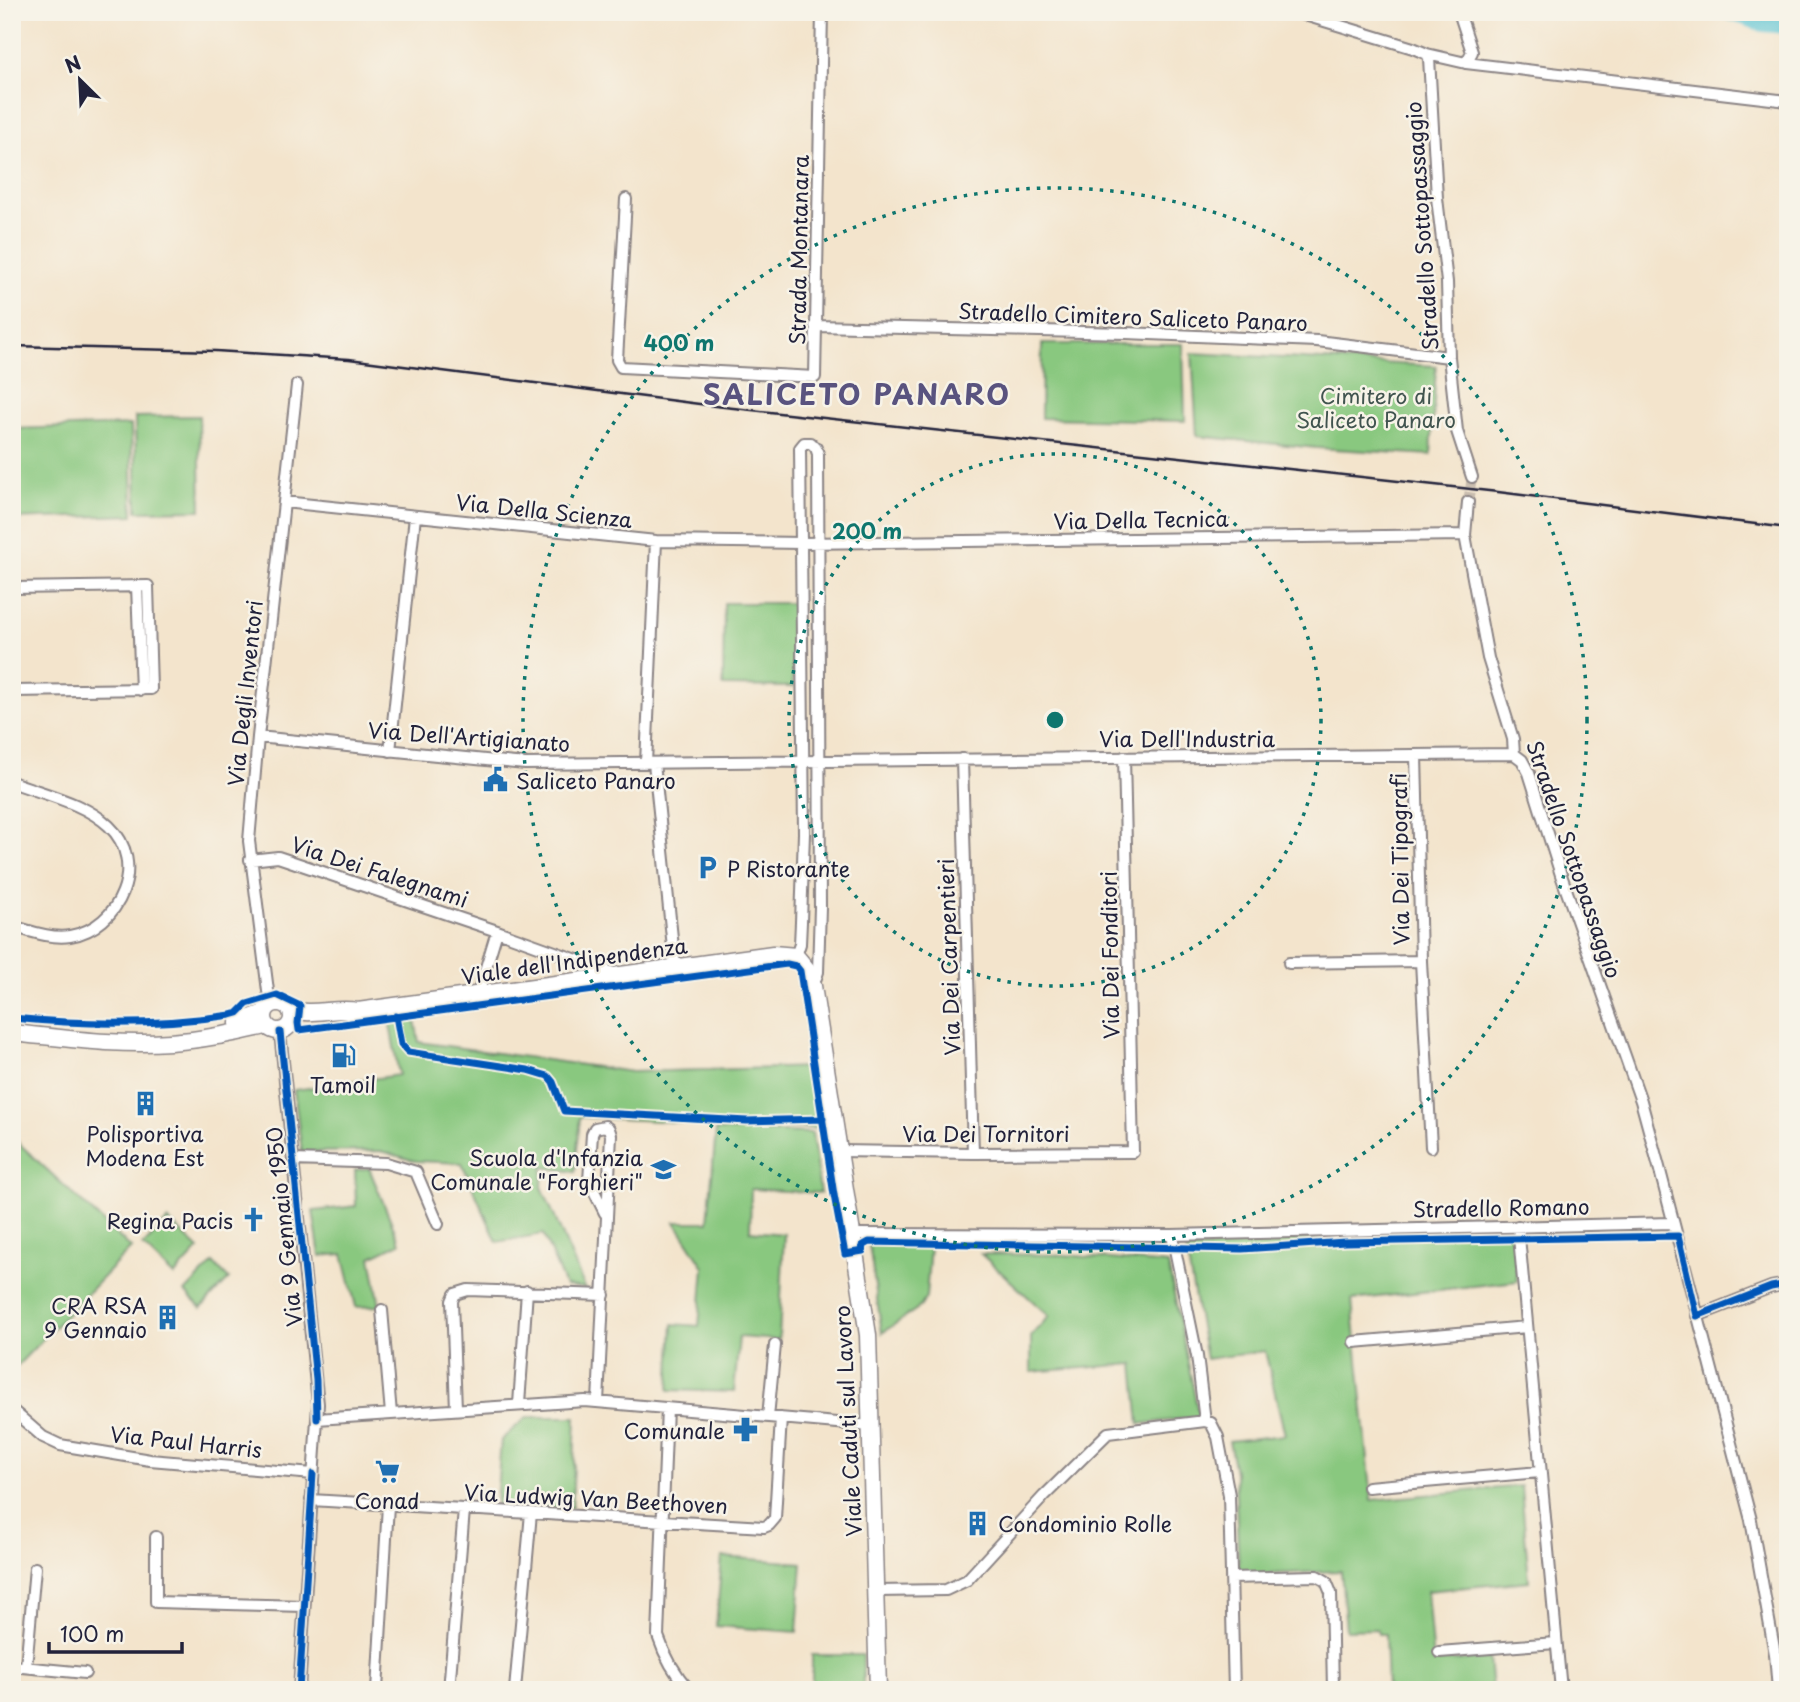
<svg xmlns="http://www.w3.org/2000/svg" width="1800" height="1702" viewBox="0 0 1800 1702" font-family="'Playpen Sans',sans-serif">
<rect width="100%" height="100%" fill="#f7f3e8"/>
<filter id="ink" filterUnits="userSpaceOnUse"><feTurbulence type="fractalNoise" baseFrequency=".0143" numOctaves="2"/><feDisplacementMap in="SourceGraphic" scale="14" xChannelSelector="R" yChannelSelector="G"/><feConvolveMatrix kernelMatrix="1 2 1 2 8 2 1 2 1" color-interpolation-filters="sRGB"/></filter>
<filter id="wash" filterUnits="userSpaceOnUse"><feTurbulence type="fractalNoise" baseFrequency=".00686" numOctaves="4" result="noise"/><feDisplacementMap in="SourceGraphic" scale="28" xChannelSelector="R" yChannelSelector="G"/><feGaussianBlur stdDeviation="1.57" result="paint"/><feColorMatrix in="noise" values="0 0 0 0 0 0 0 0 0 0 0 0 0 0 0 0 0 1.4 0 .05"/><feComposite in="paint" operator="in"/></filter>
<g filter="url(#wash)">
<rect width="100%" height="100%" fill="#f3e4cc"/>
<path fill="#89c87f" stroke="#56755d" stroke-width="2" d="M1042,344H1183L1185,421L1041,418Z
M1192,353L1436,366L1431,455L1317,448L1197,436Z
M199,416L201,510L137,511L135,417Z
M131,425L133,515L12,519V429Z
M724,603H793V687L723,686Z
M414,1014L419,1042L632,1072L812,1067L820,1129L580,1117L575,1172L543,1167L542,1187L585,1288L565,1286L543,1234L497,1242L462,1163L415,1161L381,1151L302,1152L294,1090L399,1075L389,1019Z
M716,1130L812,1133L820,1193L751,1189L750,1231L784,1234L779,1340L739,1337L734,1392L669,1390L673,1324L699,1326L704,1267L675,1222H708Z
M12,1137L131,1248L12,1371Z
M369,1168L400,1243L371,1257L380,1306L356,1307L343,1254L320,1256L313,1211L356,1206L355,1170Z
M168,1220L199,1249L174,1276L143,1246Z
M1509,1231L1514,1235L1517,1281L1352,1300L1372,1500L1521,1486L1529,1581L1427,1591L1433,1662L1489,1658L1492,1690H1387L1385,1634H1378L1377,1629L1346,1630L1341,1571L1239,1575L1235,1472L1229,1441L1285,1435L1265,1351L1206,1359L1186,1250L1302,1238Z
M869,1245L930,1246L926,1297L921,1306L882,1333Z
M981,1254L1064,1255L1168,1264L1199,1417L1140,1424L1134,1364L1031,1372V1336L1049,1316Z
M213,1263L229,1279L201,1308L185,1292Z
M527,1417H576L572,1508L496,1505L501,1440Z
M722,1557L802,1563L797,1632L716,1626Z
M812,1655H863V1689L812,1688Z"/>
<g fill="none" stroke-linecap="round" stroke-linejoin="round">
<path stroke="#58c3d3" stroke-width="16" d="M1728,12L1763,24L1788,26"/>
</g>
</g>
<g filter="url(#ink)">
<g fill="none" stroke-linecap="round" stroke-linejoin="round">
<path stroke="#c9bdaf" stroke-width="10" stroke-dasharray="10 5" stroke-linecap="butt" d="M1468,502L1472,477"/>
<defs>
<path id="street" d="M1295,12L1413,48L1427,54L1429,58L1437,198L1447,282L1449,357L1457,431L1472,477
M1459,12L1472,52L1466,63
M1427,54L1466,63L1788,101
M626,199L617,360L621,367L815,377L822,12
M815,326L1126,333L1317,341L1449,357
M284,502L656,541L801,543L1465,535
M1468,502L1465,535L1488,658L1513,739L1514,754L1522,760L1529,773L1561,875L1641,1101L1659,1167L1751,1520L1775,1654L1778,1690
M137,586L141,690
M12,588L148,586L151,689L12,691
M258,737L525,764L1514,754
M390,751L415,516
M1416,755L1421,961L1431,1147
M962,759L973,1153
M646,763L656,541
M654,763L675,967
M12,782C43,794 85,803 109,826C148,863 120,928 70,936C51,939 30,931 12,926
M250,860L278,857L287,860L497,931L616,974
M796,956L800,944L801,922L804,833L800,448L804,443H811L816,448L818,454L820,907L818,972L813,986
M1289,963L1421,961
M478,994L497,931
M273,1004L268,991L249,841L258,737L297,385
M280,1032L318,1404L299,1690
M839,1151L973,1153L1133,1152L1124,757
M293,1160L386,1163L416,1172L438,1224
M1518,1226L1561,1690
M852,1234L1172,1235L1672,1223
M1172,1235L1197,1356L1205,1421L1211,1423L1218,1437L1229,1495L1234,1690
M382,1310L391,1414
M1697,1316L1771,1287L1788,1284
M1354,1342L1527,1327
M598,1402L611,1135L609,1129L605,1126L595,1128L592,1134L589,1181L605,1213
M519,1404L527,1291
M667,1408L658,1636C665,1657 674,1673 689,1690
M456,1409L452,1301L455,1294L468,1290L604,1295
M12,1410L43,1437L60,1445L150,1460L313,1474
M768,1417L775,1345
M317,1419L585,1401L871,1426
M1368,1487L1540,1472
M311,1500L764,1527L769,1525L775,1518L781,1418
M156,1537V1602L304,1606
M1231,1578L1317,1576L1326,1581L1331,1593L1333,1690
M876,1591L946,1590L967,1580L1044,1496L1108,1433L1205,1421
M1439,1652L1556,1643
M12,1666L85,1673
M26,1667L35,1568
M377,1690L388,1505
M449,1690L464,1510
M515,1690L531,1513"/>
<path id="secondary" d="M264 1017a14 14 0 1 1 28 0a14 14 0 1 1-28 0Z
M291,1010C313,1016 335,1007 358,1011L773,954L796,956L806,968L813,986L868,1335L878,1690
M238,1023L264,1013
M12,1033C64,1038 117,1046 170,1042C203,1040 234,1033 266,1026"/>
</defs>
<use href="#street" stroke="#8a8384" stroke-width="14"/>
<use href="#secondary" stroke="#8a8384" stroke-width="19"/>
<use href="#street" stroke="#fff" stroke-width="10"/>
<use href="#secondary" stroke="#fff" stroke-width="16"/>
<path stroke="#22223b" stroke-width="2.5" d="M12,346L216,351L349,359L715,406L1498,492L1788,528"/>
<defs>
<path id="cycleway" d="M396,1016L401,1044L408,1052L528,1070L548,1076L553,1082L564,1111L747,1121L823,1119
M12,1018C85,1025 159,1026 231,1015L238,1013L247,1004L277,995L300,1006L298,1023L299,1030L787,964L796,966L800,971L834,1195L845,1254L863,1251L862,1246L869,1242L1242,1249L1345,1242L1678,1236L1697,1316L1771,1287L1788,1284
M280,1032L316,1380L317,1419
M299,1690L313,1474"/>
</defs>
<use href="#cycleway" stroke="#f7f3e8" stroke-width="11"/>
<use href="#cycleway" stroke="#0057b8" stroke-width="7"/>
</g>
</g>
<g fill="none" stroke="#0f766e" stroke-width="3.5" stroke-dasharray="3.5 7">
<circle cx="1055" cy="720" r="266"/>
<circle cx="1055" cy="720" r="532"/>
</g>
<defs>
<symbol id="civic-bare" viewBox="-9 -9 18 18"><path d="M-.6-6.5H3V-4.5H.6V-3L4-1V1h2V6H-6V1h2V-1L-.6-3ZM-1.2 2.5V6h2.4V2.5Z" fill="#1f6fb2" stroke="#f7f3e8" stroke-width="2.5" paint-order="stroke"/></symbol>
<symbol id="parking-bare" viewBox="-9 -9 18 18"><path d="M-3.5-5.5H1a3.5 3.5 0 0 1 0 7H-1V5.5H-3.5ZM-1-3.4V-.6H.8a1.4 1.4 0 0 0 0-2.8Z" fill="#1f6fb2" stroke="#f7f3e8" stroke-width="2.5" paint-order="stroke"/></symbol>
<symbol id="fuel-bare" viewBox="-9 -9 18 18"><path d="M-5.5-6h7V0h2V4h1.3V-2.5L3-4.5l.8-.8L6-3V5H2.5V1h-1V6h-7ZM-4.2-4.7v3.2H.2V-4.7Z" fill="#1f6fb2" stroke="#f7f3e8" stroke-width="2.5" paint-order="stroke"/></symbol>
<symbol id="building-bare" viewBox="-9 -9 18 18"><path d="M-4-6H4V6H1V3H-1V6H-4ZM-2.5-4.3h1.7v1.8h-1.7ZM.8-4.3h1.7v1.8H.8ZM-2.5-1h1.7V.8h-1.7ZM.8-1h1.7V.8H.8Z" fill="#1f6fb2" stroke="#f7f3e8" stroke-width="2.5" paint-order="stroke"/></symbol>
<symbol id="school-bare" viewBox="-9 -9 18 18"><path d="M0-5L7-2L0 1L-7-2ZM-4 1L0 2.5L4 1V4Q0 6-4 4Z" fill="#1f6fb2" stroke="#f7f3e8" stroke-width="2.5" paint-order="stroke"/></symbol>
<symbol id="church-bare" viewBox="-9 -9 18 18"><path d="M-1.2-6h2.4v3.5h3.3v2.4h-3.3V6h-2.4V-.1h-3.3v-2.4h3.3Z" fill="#1f6fb2" stroke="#f7f3e8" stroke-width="2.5" paint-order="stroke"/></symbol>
<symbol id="pharmacy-bare" viewBox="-9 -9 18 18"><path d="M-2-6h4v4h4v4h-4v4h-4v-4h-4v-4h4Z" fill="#1f6fb2" stroke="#f7f3e8" stroke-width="2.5" paint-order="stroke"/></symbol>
<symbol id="supermarket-bare" viewBox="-9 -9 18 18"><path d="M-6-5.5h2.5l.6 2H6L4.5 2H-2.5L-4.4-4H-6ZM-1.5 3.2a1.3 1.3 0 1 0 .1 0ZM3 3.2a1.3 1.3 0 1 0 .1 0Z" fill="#1f6fb2" stroke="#f7f3e8" stroke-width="2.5" paint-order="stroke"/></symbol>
</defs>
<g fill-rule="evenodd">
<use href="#civic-bare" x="478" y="762" width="35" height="35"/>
<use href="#parking-bare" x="690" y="850" width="35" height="35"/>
<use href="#fuel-bare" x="326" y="1038" width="35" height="35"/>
<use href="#building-bare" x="128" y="1086" width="35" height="35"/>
<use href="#school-bare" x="646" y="1152" width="35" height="35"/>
<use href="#church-bare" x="236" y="1202" width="35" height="35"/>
<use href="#building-bare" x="150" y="1300" width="35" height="35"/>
<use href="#pharmacy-bare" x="728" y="1412" width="35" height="35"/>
<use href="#supermarket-bare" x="370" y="1454" width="35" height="35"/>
<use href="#building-bare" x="960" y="1506" width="35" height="35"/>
</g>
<g text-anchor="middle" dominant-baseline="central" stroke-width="5" stroke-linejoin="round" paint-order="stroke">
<g font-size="21" fill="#22223b" stroke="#f7f3e8">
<text transform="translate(1421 226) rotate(-94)">Stradello Sottopassaggio</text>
<text transform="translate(798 250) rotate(-89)">Strada Montanara</text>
<text transform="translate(1133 316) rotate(2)">Stradello Cimitero Saliceto Panaro</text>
<text transform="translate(544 510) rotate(6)">Via Della Scienza</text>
<text transform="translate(1141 519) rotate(-1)">Via Della Tecnica</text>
<text transform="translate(244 693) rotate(-84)">Via Degli Inventori</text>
<text transform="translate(469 736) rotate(4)">Via Dell'Artigianato</text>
<text x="1187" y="738">Via Dell'Industria</text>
<text transform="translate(1399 859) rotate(-91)">Via Dei Tipografi</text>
<text transform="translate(1575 859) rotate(71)">Stradello Sottopassaggio</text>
<text transform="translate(380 871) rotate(18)">Via Dei Falegnami</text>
<text transform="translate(1109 955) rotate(-91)">Via Dei Fonditori</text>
<text transform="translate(948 957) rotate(-92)">Via Dei Carpentieri</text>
<text transform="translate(574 960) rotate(-8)">Viale dell'Indipendenza</text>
<text x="986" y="1133">Via Dei Tornitori</text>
<text transform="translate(1501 1207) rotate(-1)">Stradello Romano</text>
<text transform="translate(283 1227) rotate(-96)">Via 9 Gennaio 1950</text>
<text transform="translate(847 1421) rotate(-93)">Viale Caduti sul Lavoro</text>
<text transform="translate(186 1441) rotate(6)">Via Paul Harris</text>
<text transform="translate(596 1498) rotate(3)">Via Ludwig Van Beethoven</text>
</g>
<g font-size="21" fill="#41544f" stroke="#f7f3e8">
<text x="1376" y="395">Cimitero di<tspan x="1376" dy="24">Saliceto Panaro</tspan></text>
</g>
<g font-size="21" fill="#22223b" stroke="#f7f3e8" text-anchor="end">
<text x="516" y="780" text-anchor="start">Saliceto Panaro</text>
<text x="727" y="868" text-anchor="start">P Ristorante</text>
<text x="343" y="1084" text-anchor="middle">Tamoil</text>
<text x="145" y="1133" text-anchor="middle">Polisportiva<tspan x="145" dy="24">Modena Est</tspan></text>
<text x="643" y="1157">Scuola d'Infanzia<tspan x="643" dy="24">Comunale "Forghieri"</tspan></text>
<text x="233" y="1220">Regina Pacis</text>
<text x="147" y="1305">CRA RSA<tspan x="147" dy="24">9 Gennaio</tspan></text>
<text x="725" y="1430">Comunale</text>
<text x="387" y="1500" text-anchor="middle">Conad</text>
<text x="998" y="1523" text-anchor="start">Condominio Rolle</text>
</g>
<g font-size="28" font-weight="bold" letter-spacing="2" fill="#59537f" stroke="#f7f3e8">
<text x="857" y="393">SALICETO PANARO</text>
</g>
</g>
<circle cx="1055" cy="720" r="10" fill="#0f766e" stroke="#f7f3e8" stroke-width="3.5"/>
<g font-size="21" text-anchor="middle" font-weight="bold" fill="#0f766e" stroke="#f7f3e8" stroke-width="5" stroke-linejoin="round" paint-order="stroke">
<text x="679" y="351">400 m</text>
<text x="867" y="539">200 m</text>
</g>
<rect width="1800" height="1702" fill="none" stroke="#f7f3e8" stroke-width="42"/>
<g transform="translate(80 80) rotate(336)" stroke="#f7f3e8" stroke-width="5" paint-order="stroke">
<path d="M0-5L12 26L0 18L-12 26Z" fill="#22223b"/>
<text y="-10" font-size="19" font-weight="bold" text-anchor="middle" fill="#22223b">N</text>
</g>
<path d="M49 1642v10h133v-10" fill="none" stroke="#22223b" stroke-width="3.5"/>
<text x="60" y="1642" font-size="21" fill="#22223b" stroke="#f7f3e8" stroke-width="5" paint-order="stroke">100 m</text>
</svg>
